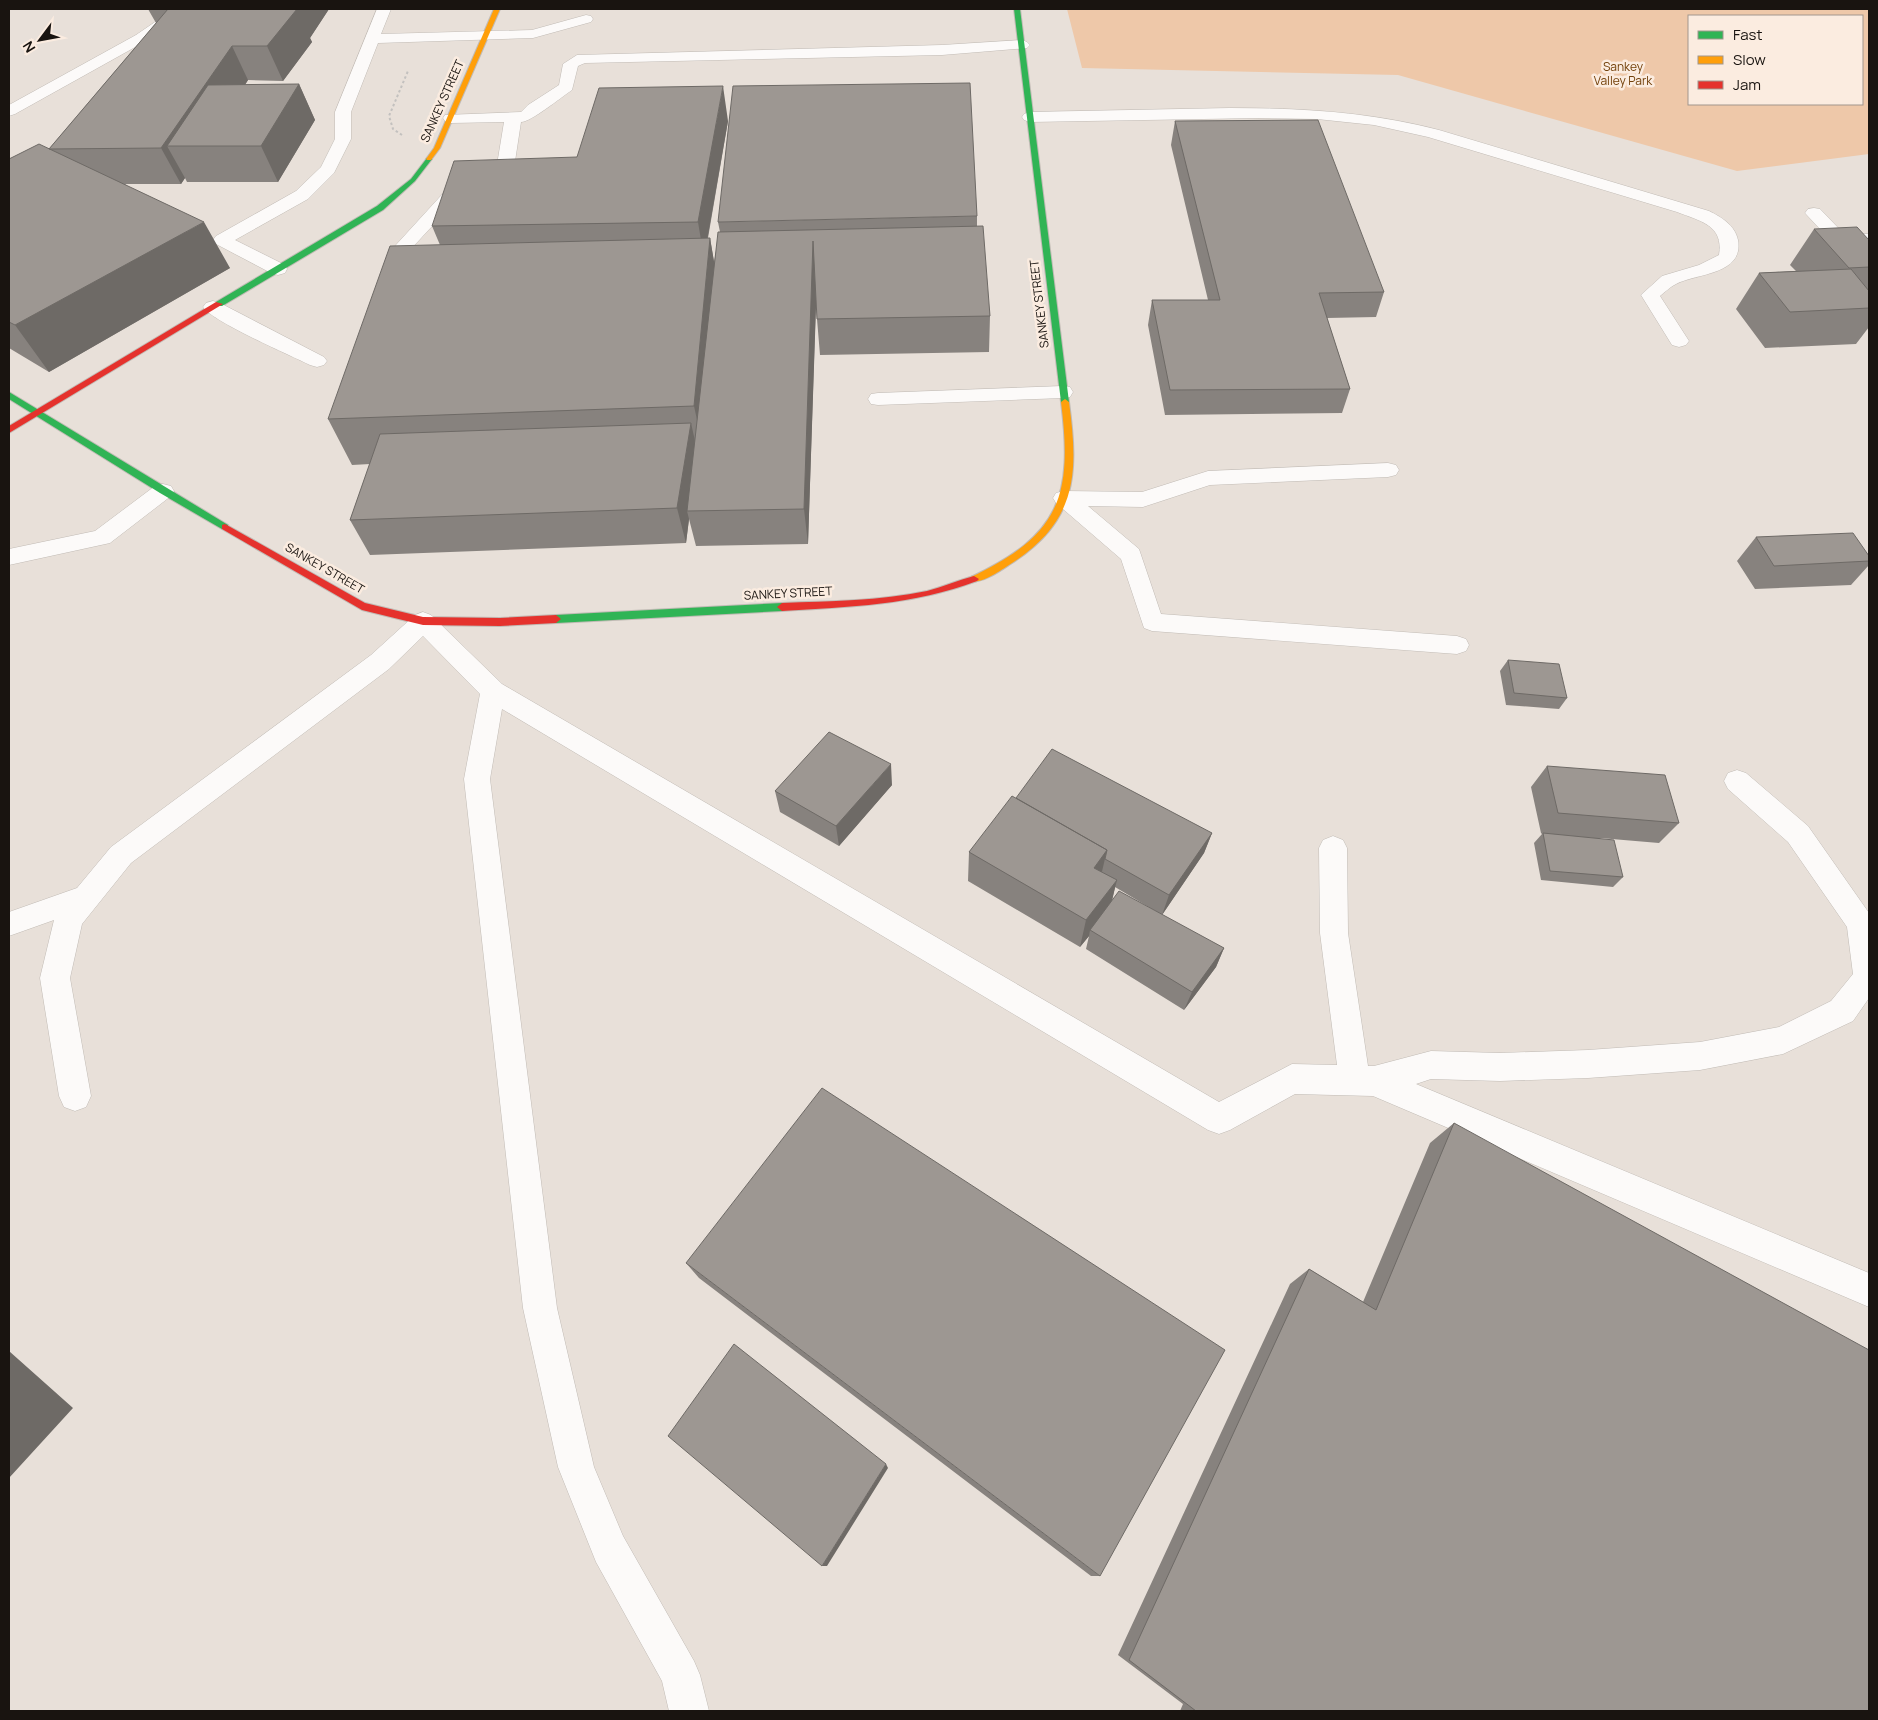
<svg xmlns="http://www.w3.org/2000/svg" width="1878" height="1720" viewBox="0 0 1878 1720" font-family="Manrope,sans-serif">
<rect width="100%" height="100%" fill="#e8e0d9"/>
<path fill="#eec8a9" fill-rule="evenodd" d="M1067,9H1869V154L1737,171L1398,75L1082,68ZM1689,16H1862V104H1689Z"/>
<g fill="none" stroke-linecap="round" stroke-linejoin="round">
<defs>
<path id="lane" d="M167,9H182L165,28L146,41L15,114L9,116V105L136,35L155,22Z
M377,9H391L381,34L532,30L586,15L591,16L593,19L591,22L533,38L378,43L351,112V139L334,173L308,199L235,240L285,265L287,269L285,273L278,275L271,273L216,244L213,240L216,236L296,191L321,167L335,139V112Z
M1022,40L1027,42L1030,45L1027,48L942,55L585,63L578,66L572,90C560,98 531,122 521,122L512,181L509,185L475,191L460,196L410,250L404,251L398,250L395,246L448,188L472,181L495,177L504,122L451,123L445,121L443,118L445,115L521,112L528,105L559,85L563,64L577,55L942,45Z
M1230,108C1301,108 1370,112 1439,130L1709,211C1721,217 1735,225 1738,240C1744,275 1697,273 1676,284C1670,287 1665,292 1660,296L1689,341L1686,345L1679,347L1672,345L1641,295L1662,276L1699,265L1719,255C1724,225 1700,221 1677,212L1428,137L1374,125L1317,119L1260,118L1030,122L1024,120L1022,117L1024,114L1030,112Z
M1814,208L1820,209L1844,234H1869V244L1833,243L1805,213L1808,209Z
M213,301L220,303L324,357L327,361L324,365L317,367L310,365C290,355 213,322 203,307L206,303Z
M1063,386L1070,387L1073,392L1070,397L1063,398L878,405L871,404L868,399L871,394L878,393Z
M1388,463L1396,465L1399,470L1396,475L1388,477L1210,485L1143,507L1088,506L1139,549L1161,614L1457,636L1466,639L1469,645L1466,651L1457,654L1152,631L1144,628L1121,559L1056,503L1053,498L1056,493L1064,491L1142,492L1208,471Z
M163,484L171,486L174,491L171,496L110,543L9,565V549L95,531L155,486Z
M423,612L431,615L502,684L1219,1102L1292,1064L1337,1065L1320,933L1319,848L1323,840L1333,836L1343,840L1347,848L1348,933L1368,1066H1374L1431,1051L1500,1053L1588,1050L1700,1042L1779,1027L1831,1001L1853,974L1847,927L1788,842L1728,789L1724,781L1728,773L1737,770L1746,773L1808,826L1869,913V998L1853,1021L1783,1054L1700,1070L1588,1078L1500,1081L1431,1079L1416,1084L1869,1273V1307L1373,1096L1295,1094L1230,1130L1219,1134L1208,1130L502,709L490,779L557,1308L594,1467L623,1536L694,1661L700,1675L709,1711H669L662,1681L596,1562L558,1467L523,1308L464,779L480,694L423,636L389,669L131,863L82,924L70,978L91,1096L86,1107L75,1111L64,1107L59,1096L40,978L54,920L9,936V912L77,888L111,847L371,655L415,615Z"/>
<path id="fast" d="M1014,9H1020L1069,402L1065,405L1061,402Z
M427,158L432,159L415,181L383,210L222,306H216V302L377,206L411,179Z
M9,392L228,525V529H222L160,493L9,399Z
M782,603L787,607L782,611L556,623L551,619L556,615Z"/>
<path id="slow" d="M494,9H500L440,148L431,160H427L426,159L434,148Z
M1065,399L1069,402C1079,476 1077,522 1009,565C1000,571 981,584 971,581V577C1060,535 1073,496 1061,402Z"/>
<path id="jam" d="M216,302L223,304L9,433V426Z
M225,524L365,603L423,617L500,618L556,615L561,619L556,623L500,626L423,625L362,610L222,529V525Z
M974,576L979,579L977,581C914,605 849,607 782,611L777,607L782,603C830,601 879,601 927,591C943,587 958,580 974,576Z"/>
</defs>
<use href="#lane" stroke="#c1bbb5" stroke-width="1"/>
<use href="#fast" stroke="#c1bbb5" stroke-width="2"/>
<use href="#slow" stroke="#c1bbb5" stroke-width="2"/>
<use href="#jam" stroke="#c1bbb5" stroke-width="2"/>
<path stroke="#c3c1bf" stroke-width="2" stroke-dasharray="2.5 2.5" stroke-linecap="butt" d="M402,135L393,129L389,116L408,71"/>
<use href="#lane" fill="#fcfaf9" fill-rule="evenodd"/>
<use href="#fast" fill="#30b455" fill-rule="evenodd"/>
<use href="#slow" fill="#ff9f0a" fill-rule="evenodd"/>
<use href="#jam" fill="#e5322d" fill-rule="evenodd"/>
</g>
<path fill="#87827e" d="M148,9H329L310,38L312,42L283,81L248,80L245,85L299,84L315,120L278,182H187L185,178L181,184H125L230,268L49,372L9,348V159L49,149L156,23Z
M728,121L708,238H710L714,262L720,232L718,222L977,216V227L990,316L989,352L820,355L817,319L816,300L808,544L696,546L689,519L686,543L370,555L350,520L370,464L352,465L328,419L440,245L432,226L577,157Z
M1175,121L1384,292L1376,317L1327,318L1350,389L1342,413L1165,415L1148,325L1152,300H1208L1171,145Z
M1814,229L1869,240V327L1856,344L1765,348L1736,309L1759,273L1796,271L1790,265Z
M1756,537L1869,556V565L1851,585L1755,589L1737,561Z
M1508,660L1567,698L1559,709L1506,705L1500,671Z
M1547,766L1679,823L1659,843L1600,838L1623,877L1613,887L1541,880L1534,843L1542,834L1541,833L1531,787Z
M892,785L839,846L780,812L775,791Z
M1016,798L1212,833L1204,853L1162,915L1115,887L1112,901L1224,948L1216,967L1184,1010L1086,949L1089,936L1080,947L968,881L969,852Z
M1454,1123L1869,1711H1180L1183,1704L1118,1655L1290,1284L1309,1269L1363,1302L1430,1143Z
M686,1263L1100,1576H1091L699,1278Z"/>
<path fill="#6e6a66" d="M296,9H329L310,38L312,42L283,81L267,46Z
M232,46L248,80L205,146H167L185,178L181,184L161,148Z
M299,84L315,120L278,182L261,146Z
M723,86L728,121L704,258L698,222Z
M204,222L230,268L49,372L15,325Z
M710,238L718,285L704,452L694,406Z
M813,241L817,277L808,544L804,509Z
M691,423L699,459L687,511L689,519L686,543L677,508Z
M891,764L892,785L839,846L836,826Z
M1212,833L1204,853L1162,915L1169,895Z
M1107,850L1100,880L1094,868Z
M1117,880L1110,908L1090,930L1089,936L1080,947L1086,920Z
M1224,948L1216,967L1184,1010L1192,992Z
M9,1351L73,1408L9,1478Z
M886,1464L888,1468L827,1566H822Z"/>
<path fill="#9d9792" stroke="#6e6a66" d="M168,9H297L267,46H232L161,148L49,149Z
M970,83L977,216L718,222L733,86Z
M299,84L261,146H167L208,85Z
M723,86L698,222L432,226L454,161L577,157L599,88Z
M1318,120L1384,292L1319,293L1350,389L1170,390L1152,300H1220L1175,121Z
M39,144L204,222L15,325L9,322V159Z
M983,226L990,316L817,319L813,241L804,509L687,511L718,232Z
M1857,227L1869,240V267L1849,268L1814,229Z
M710,238L694,406L328,419L390,246Z
M1851,269L1869,291V308L1790,312L1759,273Z
M691,423L677,508L350,520L380,434Z
M1853,533L1869,556V561L1774,566L1756,537Z
M1508,660L1559,664L1567,698L1514,693Z
M829,732L891,764L836,826L775,791Z
M1052,749L1212,833L1169,895L1105,859L1107,850L1016,798Z
M1547,766L1665,775L1679,823L1558,813Z
M1012,796L1107,850L1094,868L1117,880L1086,920L969,852Z
M1543,833L1614,840L1623,877L1550,871Z
M1119,891L1224,948L1192,992L1090,930Z
M822,1088L1225,1350L1100,1576L686,1263Z
M1454,1123L1869,1350V1711H1196L1129,1660L1309,1269L1376,1310Z
M734,1344L886,1464L822,1566L668,1436Z"/>
<g text-anchor="middle" dominant-baseline="central" stroke-width="5" stroke-linejoin="round" paint-order="stroke">
<g font-size="12" fill="#73410a" stroke="#fbece0">
<text x="1623" y="66">Sankey<tspan x="1623" dy="14">Valley Park</tspan></text>
</g>
<g font-size="12" fill="#191410" stroke="#fbece0">
<text transform="translate(442 101) rotate(-66)">SANKEY STREET</text>
<text transform="translate(1039 304) rotate(-97)">SANKEY STREET</text>
<text transform="translate(325 568) rotate(30)">SANKEY STREET</text>
<text transform="translate(788 593) rotate(-3)">SANKEY STREET</text>
</g>
</g>
<rect width="1878" height="1720" fill="none" stroke="#191410" stroke-width="20"/>
<rect x="1688" y="15" width="175" height="90" fill="#fbece0" stroke="#a1968d"/>
<rect x="1698" y="31" width="25" height="8" fill="#30b455" stroke="#a1968d"/>
<text x="1733" y="40" font-size="15" fill="#191410">Fast</text>
<rect x="1698" y="56" width="25" height="8" fill="#ff9f0a" stroke="#a1968d"/>
<text x="1733" y="65" font-size="15" fill="#191410">Slow</text>
<rect x="1698" y="81" width="25" height="8" fill="#e5322d" stroke="#a1968d"/>
<text x="1733" y="90" font-size="15" fill="#191410">Jam</text>
<g transform="translate(40 40) rotate(238)" stroke="#fbece0" stroke-width="4" paint-order="stroke">
<path d="M0-4L9 19L0 12L-9 19Z" fill="#191410"/>
<text y="-8" font-size="14" font-weight="bold" text-anchor="middle" fill="#191410">N</text>
</g>
</svg>
